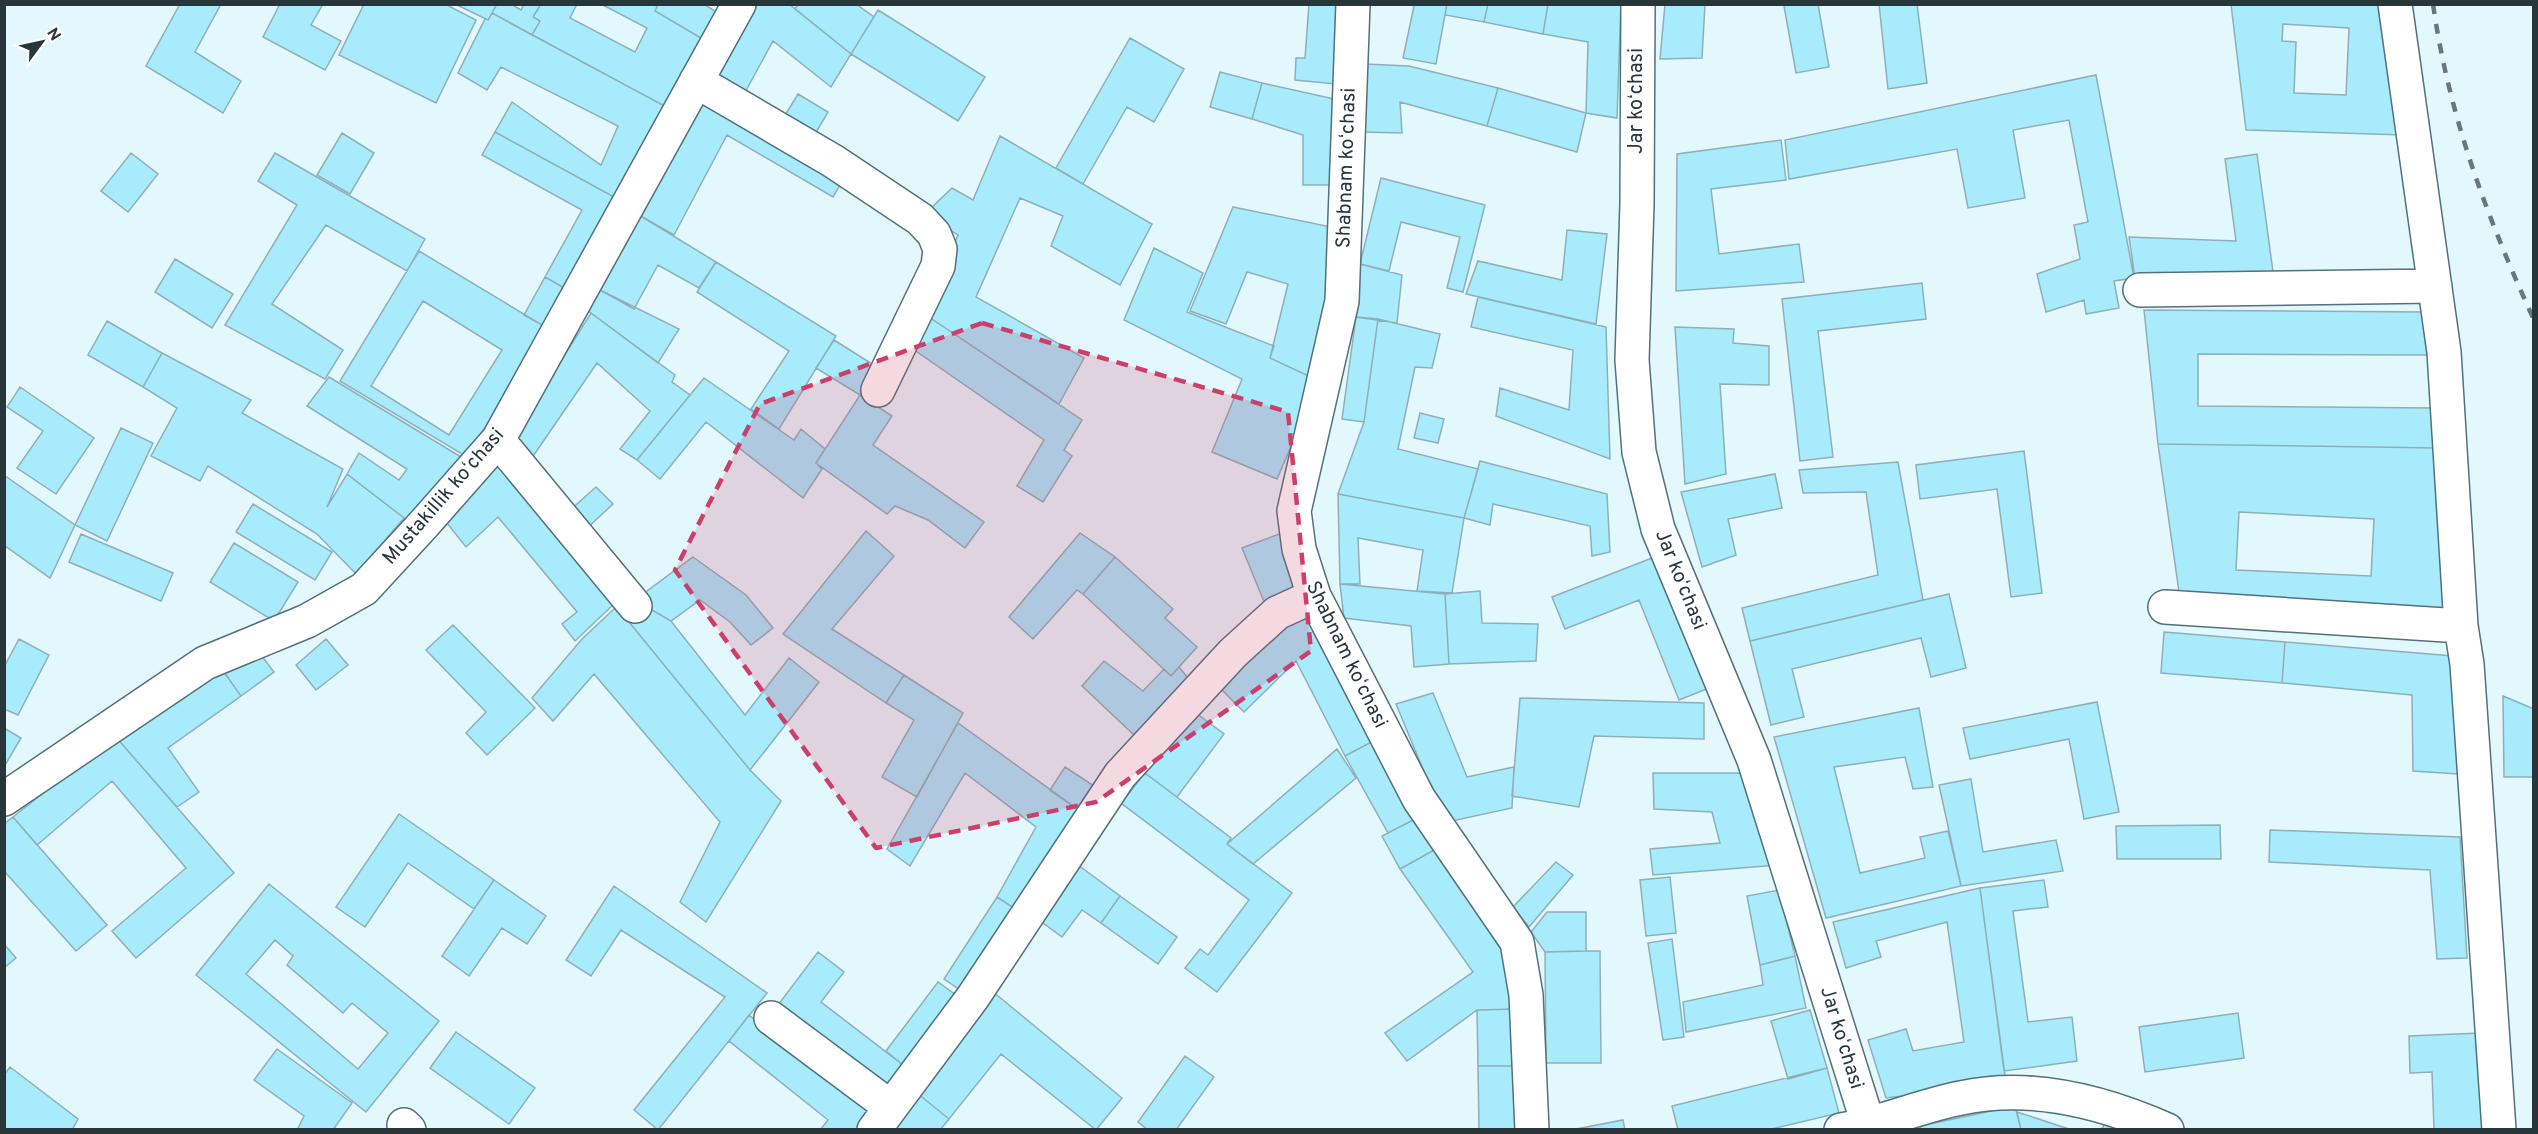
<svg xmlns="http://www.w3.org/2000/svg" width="2538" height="1134" viewBox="0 0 2538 1134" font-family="Overpass,sans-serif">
<rect width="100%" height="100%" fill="#e3f8fd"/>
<path fill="#a7ebfd" stroke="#8fafb8" stroke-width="1.5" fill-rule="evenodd" d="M180,4H221L195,52L241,81L223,113L146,66Z
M280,4H323L311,25L341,41L325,70L263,37Z
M364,4H445L476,20L436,103L339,55Z
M455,4H497L488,20Z
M497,4H511L521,10L524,4H541L533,17L540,21L532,35L492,13Z
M541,4H577L570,18L635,52L647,28L601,4H658L655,11L706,41L670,109L532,35L540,21L533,17Z
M658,4H704L721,15L706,41L655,11Z
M756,4H789L851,54L831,87L773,41L743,96L710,76Z
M798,4H856L874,17L851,54L795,9Z
M1309,4H1343L1336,84L1295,80L1296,58H1305Z
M1407,4H1447L1436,64L1403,58L1414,6Z
M1447,4H1488L1484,22L1445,15Z
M1488,4H1548L1543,34L1484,22Z
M1548,4H1621L1617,118L1586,113L1588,42L1543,34Z
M1665,4H1705L1702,58L1660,59Z
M1791,4H1818L1829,67L1796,73L1784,6Z
M1879,4H1917L1927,83L1888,89Z
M2231,4H2387L2402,135L2246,130ZM2283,24L2349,28L2346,95L2294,93L2296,42L2282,41Z
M878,10L985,77L958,121L851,54Z
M492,13L670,109L625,203L495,132L512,102L601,165L618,126L501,67L487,90L458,73L485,19L488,20Z
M1130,38L1184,69L1154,122L1127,107L1083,184L1056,168Z
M1365,64L1409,66L1498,88L1487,126L1400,102L1402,133L1361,132Z
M1220,72L1262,83L1252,119L1210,107Z
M2096,75L2134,278L2114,281L2119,308L2086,314L2084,300L2046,312L2037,274L2080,259L2074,225L2088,222L2069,120L2013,130L2025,198L1968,208L1957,149L1789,179L1785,140Z
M1262,83L1339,100L1338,185H1303V135L1252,119Z
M1498,88L1586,113L1577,152L1487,126Z
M705,93L846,175L833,197L727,135L674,235L639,215Z
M798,94L828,112L814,136L784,117Z
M495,132L625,203L575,294L545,277L582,210L482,155Z
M342,133L374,153L350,194L317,175Z
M1000,136L1152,224L1120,285L1051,246L1063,216L1020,198L976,297L1084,358L1059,404L923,313L958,235L925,214L952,188L973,200Z
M1781,140L1786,180L1711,189L1719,254L1799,244L1804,282L1676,291L1677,154Z
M131,153L158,174L128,212L101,191Z
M275,153L425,239L407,271L326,225L272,304L343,350L325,379L225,325L297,205L258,181Z
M2257,154L2274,279L2135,278L2129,237L2236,241L2225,159Z
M1381,178L1485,205L1463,292L1447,288L1460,237L1401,222L1389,271L1360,264Z
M1233,207L1341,229L1319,381L1270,358L1288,284L1247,272L1226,324L1190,311Z
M639,215L716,262L699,288L658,265L634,309L598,289Z
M1567,230L1607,234L1596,324L1466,294L1478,261L1562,280Z
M1154,248L1203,273L1187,312L1274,346L1270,358L1319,381L1277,479L1212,452L1242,379L1124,320Z
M419,251L547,328L467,457L340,381ZM423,301L502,350L449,435L371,386Z
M175,259L233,294L212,328L155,292Z
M716,262L836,336L779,429L751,409L789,351L697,292Z
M1360,264L1402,275L1397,323L1356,317Z
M545,277L568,290L547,328L524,315Z
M1922,283L1926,319L1818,331L1833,457L1800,461L1782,299Z
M598,289L679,329L658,363L587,310Z
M1478,297L1606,327L1610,459L1496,416L1500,388L1569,410L1573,350L1471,327Z
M2144,310L2428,312L2427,355L2198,354V406L2438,408L2439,448L2158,444Z
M591,313L675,375L672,382L690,395L637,460L620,449L650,411L597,363L527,465L508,446Z
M923,313L1082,420L1064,450L1072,456L1043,502L1017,486L1044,440L910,347Z
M1356,317L1378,319L1364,422L1342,419Z
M1378,319L1440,334L1432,368L1415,367L1398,449L1478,469L1464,518L1338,494L1364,422Z
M107,321L162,353L143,387L88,355Z
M1675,327L1734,329L1733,343L1769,346V385L1720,384L1726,474L1685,484Z
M834,340L877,367L860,395L816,368Z
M162,353L251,400L242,413L343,469L327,507L347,474L404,518L356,574L317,534L208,466L200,481L151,456L177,408L143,387Z
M329,377L466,460L408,523L404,518L347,474L359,453L399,480L407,469L307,406Z
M704,378L794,440L801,429L825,449L816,463L822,469L803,498L706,422L660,479L637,460Z
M20,387L94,438L56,494L17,468L43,431L7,407Z
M860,395L892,416L873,445L984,522L965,548L928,520L895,506L887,514L816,463Z
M1420,413L1444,419L1438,443L1414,438Z
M121,428L153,443L107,541L75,525Z
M2158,444L2439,448L2446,614L2180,599ZM2239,512L2374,519L2371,576L2236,570Z
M2024,451L2042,593L2011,597L1997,489L1920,499L1916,465Z
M500,459L616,602L575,641L562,624L577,612L498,517L466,547L443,518Z
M1480,461L1607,494L1610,552L1592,556L1590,526L1493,504L1490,525L1464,518Z
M1898,462L1923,600L1750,641L1742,608L1878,575L1866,492L1803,493L1799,470Z
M1775,474L1782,508L1728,519L1736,555L1702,567L1681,492Z
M4,475L75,525L50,578L4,545Z
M596,487L613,504L585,530L568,512Z
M1338,494L1464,518L1452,593L1417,591L1423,550L1358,538L1360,584H1340Z
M253,504L332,552L315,580L236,532Z
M866,531L894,556L832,629L904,675L886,703L783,634Z
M1080,533L1115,557L1083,594L1077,590L1033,639L1009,617Z
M1282,533L1304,588L1265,604L1242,548Z
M81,534L173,573L161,601L69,562Z
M234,543L298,582L274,621L210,582Z
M1657,556L1709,688L1679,700L1639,600L1565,629L1552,597Z
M693,557L746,595L773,628L751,645L730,622L700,600L671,621L647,607L639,597Z
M1115,557L1173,609L1165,618L1197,647L1171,676L1083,594Z
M1340,584L1445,594L1449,664L1414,667L1411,626L1344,618Z
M1480,591L1482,623L1538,624L1536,661L1449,664L1445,594Z
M1949,594L1966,668L1931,677L1921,638L1792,669L1804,717L1771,725L1750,641Z
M1303,606L1377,739L1345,756L1296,661L1244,712L1216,684Z
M647,607L671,621L745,715L789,658L819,682L750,770L629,622Z
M615,608L629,622L750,770L781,801L706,922L680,902L720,822L594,674L553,721L532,698L582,639Z
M453,625L535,708L487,755L466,733L486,712L426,650Z
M2164,632L2285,642L2282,683L2161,673Z
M19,639L49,655L18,715L4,709V667Z
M326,639L348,665L316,690L296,665Z
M2285,642L2453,656L2458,774L2413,771L2412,695L2282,683Z
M258,651L274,672L241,696L223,671Z
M1104,661L1143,691L1164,669L1171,676L1179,667L1196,688L1134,735L1082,686Z
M219,665L241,696L168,748L199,792L177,807L115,736Z
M904,675L963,713L917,797L882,777L914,720L886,703Z
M1433,693L1467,777L1514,767L1512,808L1452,821L1432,791L1396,704Z
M2503,696L2534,709V777H2504Z
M1520,698L1704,703V739L1594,736L1579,807L1512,796Z
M2097,702L2119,812L2084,819L2069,739L1970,759L1963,728Z
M1919,708L1933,787L1913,789L1905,757L1834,767L1860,873L1925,858L1920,837L1948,831L1961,886L1826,918L1774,737Z
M1192,710L1224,734L1177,797L1145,773Z
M958,723L1080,811L1020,912L997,897L1036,827L965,773L910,866L887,849Z
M4,728L21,738L4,767Z
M115,736L234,873L136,958L112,931L186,868L112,781L37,845L13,817Z
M1377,739L1419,817L1388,833L1345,756Z
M1337,749L1356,778L1253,864L1227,844Z
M1065,767L1094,786L1077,809L1050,790Z
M1145,773L1231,838L1227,844L1292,893L1217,992L1185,968L1200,949L1208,955L1249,900L1121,803Z
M1653,773H1748L1778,865L1653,875L1650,849L1720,843L1712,812L1654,809Z
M1971,779L1983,852L2056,840L2063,871L1961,886L1939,785Z
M399,814L494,880L474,909L408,863L365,927L336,907Z
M13,817L107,925L76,951L4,871V824Z
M1419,817L1436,849L1400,869L1382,836Z
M2220,825L2221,859H2117L2116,826Z
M2270,830L2460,837L2467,958L2437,959L2430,870L2269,862Z
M1436,849L1507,949L1517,1009L1477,1010L1407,1061L1385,1033L1473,972L1400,869Z
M1556,862L1573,875L1529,927L1513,907Z
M1078,865L1120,896L1101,923L1082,910L1062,937L1039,920Z
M1670,877L1676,933L1646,936L1640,880Z
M494,880L546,916L527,944L502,928L469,976L442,956Z
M2044,880L2048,907L2013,911L2028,1022L2072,1017L2077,1061L2004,1071L1980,888Z
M269,884L439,1021L366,1112L196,975ZM275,940L293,956L287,965L343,1013L352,1003L388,1033L358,1069L246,974Z
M614,886L767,993L658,1130L634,1110L725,997L621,930L591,976L566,960Z
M1980,888L2006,1083L1886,1098L1868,1040L1906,1029L1913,1051L1964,1042L1947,922L1876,941L1881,957L1846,968L1833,922Z
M1779,890L1795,956L1760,965L1747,896Z
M1120,896L1177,937L1158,964L1101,923Z
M997,897L1020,912L966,994L944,979Z
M1547,912H1586V951L1545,952L1531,932Z
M1672,939L1684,1037L1663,1040L1648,943Z
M4,944L16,958L4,968Z
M1586,951H1600L1601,1063H1546L1545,952Z
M818,952L844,972L821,1002L903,1065L886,1088L778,1005Z
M1795,956L1806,1008L1686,1032L1683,1002L1763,985L1760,965Z
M938,982L956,995L903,1065L886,1051Z
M992,991L1122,1098L1096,1130L1001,1054L949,1119L912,1089Z
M1517,1009L1518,1066H1478L1477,1010Z
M1810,1010L1827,1068L1788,1079L1771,1021Z
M2238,1013L2244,1058L2145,1072L2139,1027Z
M749,1015L877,1118L868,1130H820L828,1120L729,1041Z
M456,1032L535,1088L509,1124L430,1068Z
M2480,1033L2484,1130H2434L2432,1072L2410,1073L2409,1036Z
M277,1049L352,1103L333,1130H297L304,1116L254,1080Z
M1185,1056L1214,1077L1176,1130H1148L1138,1122Z
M1478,1066H1518V1130H1479Z
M10,1067L78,1119L72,1130H4V1075Z
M1827,1068L1839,1113L1767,1130H1678L1672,1106Z
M912,1089L949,1119L940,1130H897L886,1120Z
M2015,1106L2021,1130H1921L1920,1126Z
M2017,1112L2072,1130H2021Z
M2106,1118L2132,1130H2102Z
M1623,1120L1625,1130H1571Z"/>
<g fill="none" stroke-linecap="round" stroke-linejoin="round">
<defs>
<path id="minor" d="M1353,4L1342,301L1294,511L1299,549L1314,596L1419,799L1517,942L1526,995L1532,1130
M1638,4L1637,204L1632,360L1639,452L1658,529L1754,760L1870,1130
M2395,4L2444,352L2461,626L2467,664L2499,1130
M696,81L833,161L920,219L934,234L940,249L938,266L878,390
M2140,290L2435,286
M498,440L635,606
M2165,607L2461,626
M4,799L205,663L307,621L364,589L423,525L498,440L739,4
M771,1018L889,1106
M404,1125L409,1130
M874,1130L973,997L1120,775L1233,653L1277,613L1314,596
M1841,1130C1882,1123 1920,1106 1961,1098C2030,1083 2104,1102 2167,1130"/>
</defs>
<use href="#minor" stroke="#527179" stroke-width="36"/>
<use href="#minor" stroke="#fff" stroke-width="33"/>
<path stroke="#67777b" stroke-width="4.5" stroke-dasharray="10 10" stroke-linecap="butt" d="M2433,4C2449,117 2487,217 2534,320
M2533,4L2534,5"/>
</g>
<path fill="#cc3f6a" fill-opacity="0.2" stroke="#cc3f6a" stroke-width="4.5" stroke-dasharray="12 8" stroke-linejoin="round" d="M982,323L1288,412L1311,651L1096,802L876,848L675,570L760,404Z"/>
<g text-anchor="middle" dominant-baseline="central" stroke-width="4.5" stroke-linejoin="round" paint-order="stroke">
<g font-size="20" fill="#283639" stroke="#fff">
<text transform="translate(1637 101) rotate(-90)">Jar koʻchasi</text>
<text transform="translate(1347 168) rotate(-88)">Shabnam koʻchasi</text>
<text transform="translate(444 497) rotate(-49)">Mustakillik koʻchasi</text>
<text transform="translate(1680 580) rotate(68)">Jar koʻchasi</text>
<text transform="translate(1346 655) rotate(64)">Shabnam koʻchasi</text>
<text transform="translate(1841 1038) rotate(73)">Jar koʻchasi</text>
</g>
</g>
<rect width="2538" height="1134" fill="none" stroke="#283639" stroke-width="12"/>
<g transform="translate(42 42) rotate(57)" stroke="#ffffff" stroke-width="4.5" paint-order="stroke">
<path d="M0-4.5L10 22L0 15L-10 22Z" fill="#283639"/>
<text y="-9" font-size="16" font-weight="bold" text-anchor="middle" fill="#283639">N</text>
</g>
</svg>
